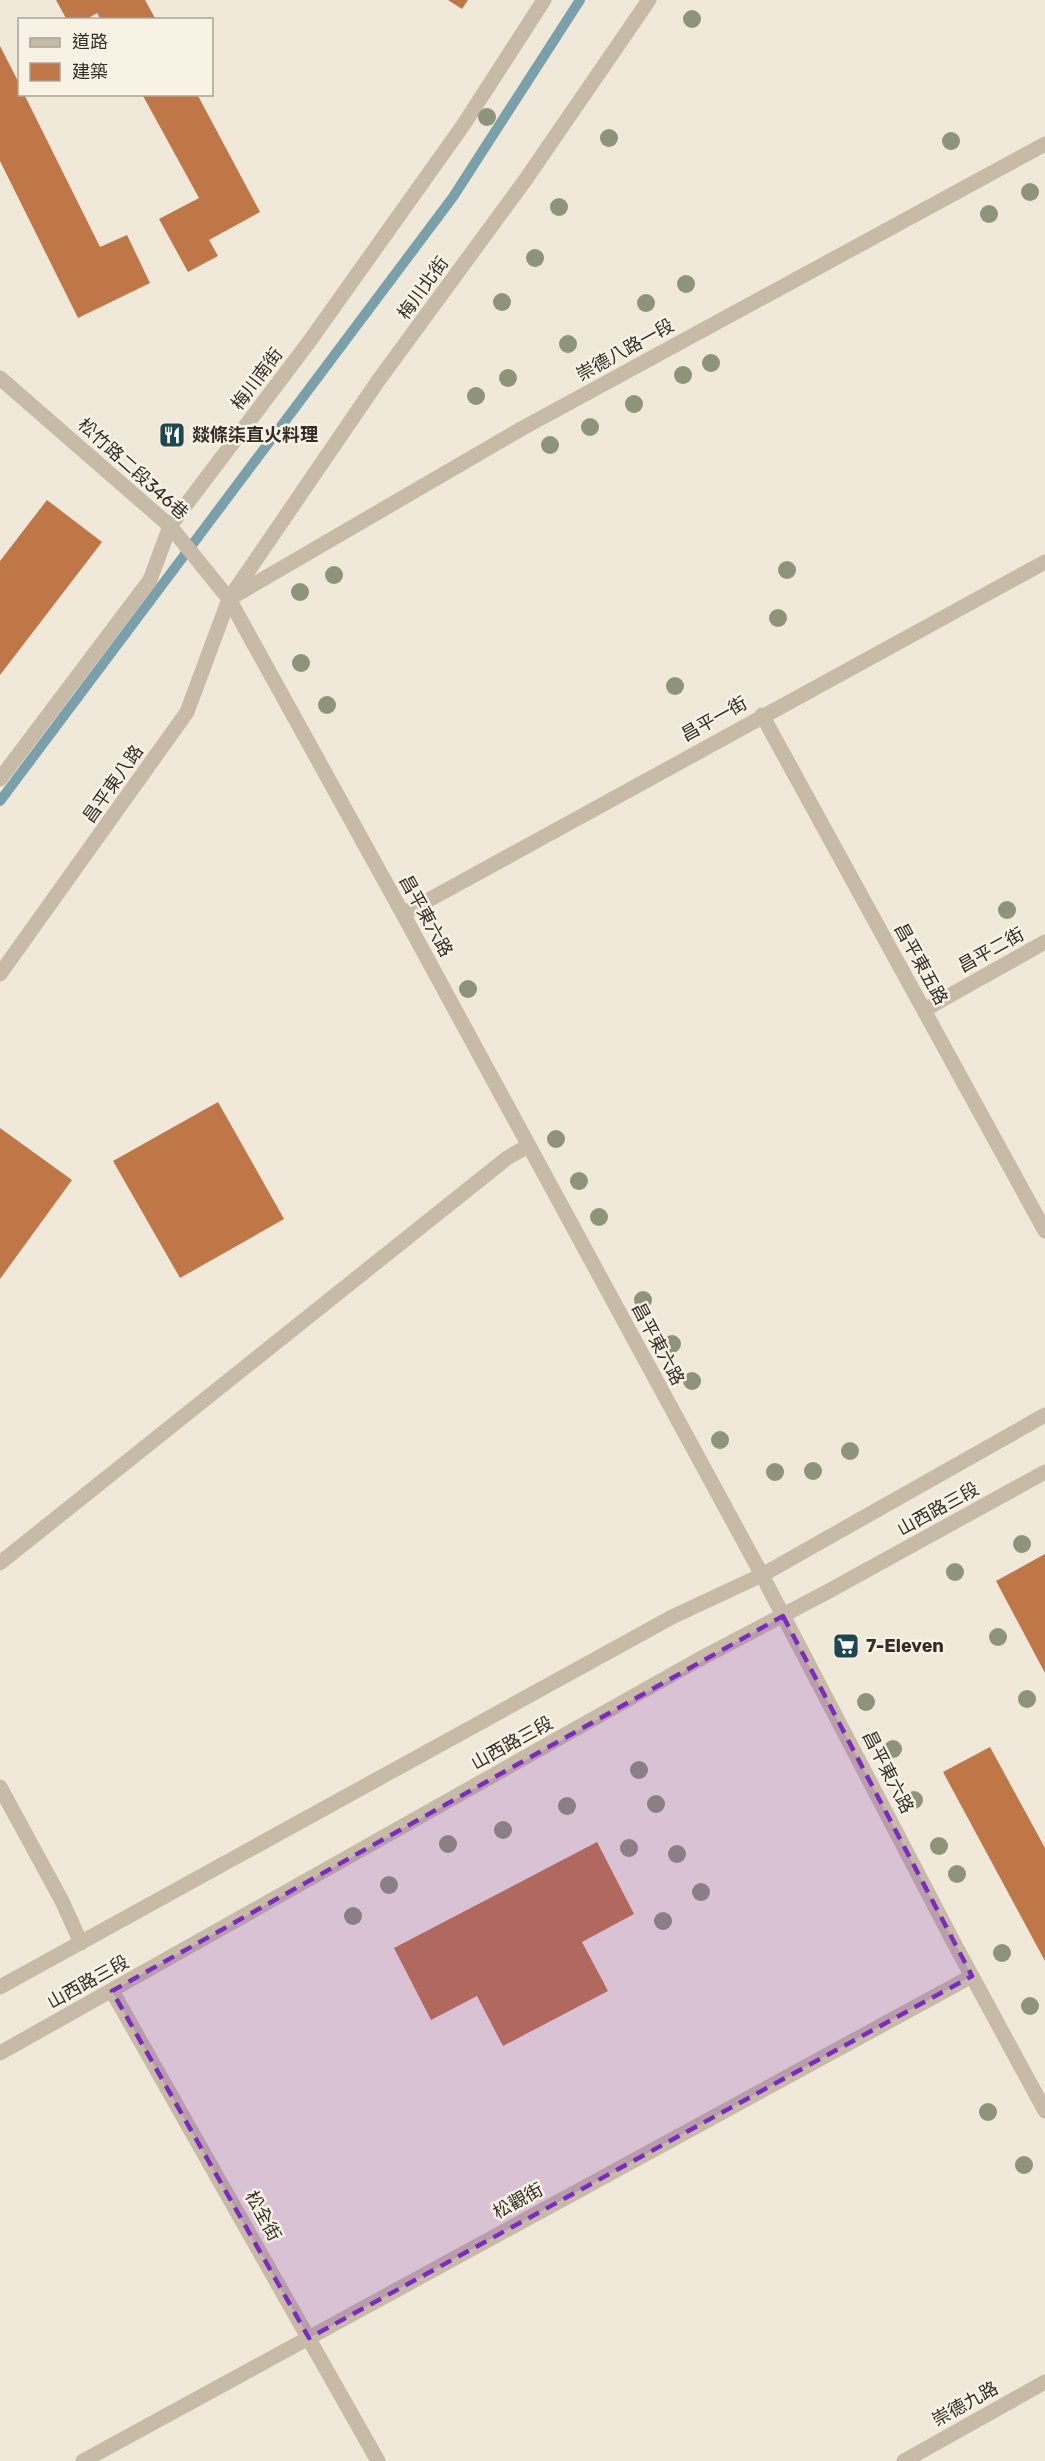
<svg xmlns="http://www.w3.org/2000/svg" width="1045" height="2461" viewBox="0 0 1045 2461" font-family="Rubik,'Noto Sans TC',sans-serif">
<rect width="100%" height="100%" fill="#f0e8d9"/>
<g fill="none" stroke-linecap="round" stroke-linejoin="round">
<path stroke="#7aa1ab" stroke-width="10" d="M0,801L453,197L580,0"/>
</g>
<path fill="#bf7748" d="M56,0H145L156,20H101L97,13L85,20H67Z
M448,0H468L462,9Z
M0,46L20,85V94H24L100,247L127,235L150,283L78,318L0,161Z
M142,94H197L260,212L209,240L218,256L188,272L159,219L199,198Z
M47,500L102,542L0,675V561Z
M218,1102L284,1219L180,1278L113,1161Z
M0,1128L72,1180L0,1279Z
M1045,1554V1673L996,1581Z
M990,1747L1045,1848V1961L943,1772Z
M597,1842L634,1914L582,1942L608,1991L503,2046L477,1996L431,2020L394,1948Z"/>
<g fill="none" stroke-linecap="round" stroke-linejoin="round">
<path stroke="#c7baa6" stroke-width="15" d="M0,378L170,526L229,599L403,914L762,1575L954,1943L1045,2111
M234,596L521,429L1045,144
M762,715L1045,1231
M0,779L150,580L170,526L309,342L464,124L544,0
M403,914L1045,562
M0,974L187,712L229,599L378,381L526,179L649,0
M924,1010L1045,942
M0,1563L507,1158L528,1146
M0,1787L62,1901L81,1943
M0,1987L672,1617L762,1575L1045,1415
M112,1991L378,2461
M0,2053L698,1660L827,1592L1045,1472
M83,2461L972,1976
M904,2461L1045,2382"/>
</g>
<g fill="#8e947a">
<circle cx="692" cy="19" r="9"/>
<circle cx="487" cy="117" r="9"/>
<circle cx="609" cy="138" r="9"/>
<circle cx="951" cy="141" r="9"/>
<circle cx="1030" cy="192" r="9"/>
<circle cx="559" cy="207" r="9"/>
<circle cx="989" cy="214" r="9"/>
<circle cx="535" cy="258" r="9"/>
<circle cx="686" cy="284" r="9"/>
<circle cx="502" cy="302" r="9"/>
<circle cx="646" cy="303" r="9"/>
<circle cx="568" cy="344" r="9"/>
<circle cx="711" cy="363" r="9"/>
<circle cx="683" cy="375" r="9"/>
<circle cx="508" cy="378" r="9"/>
<circle cx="476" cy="396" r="9"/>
<circle cx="634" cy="404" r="9"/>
<circle cx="590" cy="427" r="9"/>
<circle cx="550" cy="445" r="9"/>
<circle cx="787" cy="570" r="9"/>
<circle cx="334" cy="575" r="9"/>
<circle cx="300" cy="592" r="9"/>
<circle cx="778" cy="618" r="9"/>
<circle cx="301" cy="663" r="9"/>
<circle cx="675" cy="686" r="9"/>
<circle cx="327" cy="705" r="9"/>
<circle cx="1007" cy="910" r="9"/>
<circle cx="468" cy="989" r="9"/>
<circle cx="556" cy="1139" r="9"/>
<circle cx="579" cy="1181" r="9"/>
<circle cx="599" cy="1217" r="9"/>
<circle cx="643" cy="1300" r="9"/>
<circle cx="672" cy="1344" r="9"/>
<circle cx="692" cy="1381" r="9"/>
<circle cx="720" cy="1440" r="9"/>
<circle cx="850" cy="1451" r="9"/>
<circle cx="813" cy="1471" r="9"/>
<circle cx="775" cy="1472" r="9"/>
<circle cx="1022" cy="1544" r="9"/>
<circle cx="955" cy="1572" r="9"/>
<circle cx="998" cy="1637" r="9"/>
<circle cx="1027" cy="1699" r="9"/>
<circle cx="866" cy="1702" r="9"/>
<circle cx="893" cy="1749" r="9"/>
<circle cx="639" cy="1770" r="9"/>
<circle cx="914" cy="1800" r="9"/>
<circle cx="656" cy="1804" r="9"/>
<circle cx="567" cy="1806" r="9"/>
<circle cx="503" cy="1830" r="9"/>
<circle cx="448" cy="1844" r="9"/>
<circle cx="939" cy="1846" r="9"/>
<circle cx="629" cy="1848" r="9"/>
<circle cx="677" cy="1854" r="9"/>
<circle cx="957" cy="1874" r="9"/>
<circle cx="389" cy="1885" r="9"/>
<circle cx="701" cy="1892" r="9"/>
<circle cx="353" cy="1916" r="9"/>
<circle cx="663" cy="1921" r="9"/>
<circle cx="1002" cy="1953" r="9"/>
<circle cx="1030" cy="2006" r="9"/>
<circle cx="988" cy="2112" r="9"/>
<circle cx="1024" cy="2165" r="9"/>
</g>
<path fill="#7b2cbf" fill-opacity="0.2" stroke="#7b2cbf" stroke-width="4.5" stroke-dasharray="12 8" stroke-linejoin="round" d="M783,1616L972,1976L309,2338L112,1991Z"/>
<defs>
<symbol id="restaurant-square" viewBox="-11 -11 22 22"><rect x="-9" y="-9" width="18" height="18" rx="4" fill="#1f4752" stroke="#f8f2e5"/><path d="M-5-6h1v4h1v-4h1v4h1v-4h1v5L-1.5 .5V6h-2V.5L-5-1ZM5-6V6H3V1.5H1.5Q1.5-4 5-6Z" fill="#fff"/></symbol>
<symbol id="supermarket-square" viewBox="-11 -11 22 22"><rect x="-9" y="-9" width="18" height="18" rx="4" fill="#1f4752" stroke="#f8f2e5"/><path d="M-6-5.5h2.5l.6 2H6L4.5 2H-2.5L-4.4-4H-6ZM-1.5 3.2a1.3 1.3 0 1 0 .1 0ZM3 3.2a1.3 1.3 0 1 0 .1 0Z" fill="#fff"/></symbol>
</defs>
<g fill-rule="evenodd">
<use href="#restaurant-square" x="157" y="420" width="30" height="30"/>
<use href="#supermarket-square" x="831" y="1631" width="30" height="30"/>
</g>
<g text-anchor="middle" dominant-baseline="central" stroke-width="5" stroke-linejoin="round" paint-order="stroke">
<g font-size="18" fill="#332d27" stroke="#f8f2e5">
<text transform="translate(423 288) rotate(-54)">梅川北街</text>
<text transform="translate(625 350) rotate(-29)">崇德八路一段</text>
<text transform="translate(257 379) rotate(-53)">梅川南街</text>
<text transform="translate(133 469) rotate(42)">松竹路二段346巷</text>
<text transform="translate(714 719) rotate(-29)">昌平一街</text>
<text transform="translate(113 784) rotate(-55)">昌平東八路</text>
<text transform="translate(426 916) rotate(61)">昌平東六路</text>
<text transform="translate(991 950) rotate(-29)">昌平二街</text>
<text transform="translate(921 964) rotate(61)">昌平東五路</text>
<text transform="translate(658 1344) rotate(62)">昌平東六路</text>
<text transform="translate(938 1509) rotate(-29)">山西路三段</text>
<text transform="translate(512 1743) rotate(-29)">山西路三段</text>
<text transform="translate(888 1772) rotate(63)">昌平東六路</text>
<text transform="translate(88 1982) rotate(-29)">山西路三段</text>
<text transform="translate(518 2201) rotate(-29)">松觀街</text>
<text transform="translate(263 2216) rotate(61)">松全街</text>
<text transform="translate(965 2404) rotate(-29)">崇德九路</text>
</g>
<g font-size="18" font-weight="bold" fill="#332d27" stroke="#f8f2e5" text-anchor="start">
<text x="192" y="435">燚條柒直火料理</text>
<text x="866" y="1646">7-Eleven</text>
</g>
</g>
<rect x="18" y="18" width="195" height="78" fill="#f8f2e5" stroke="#a9a399" stroke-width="1.5"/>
<rect x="30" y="38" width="30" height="9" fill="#c7baa6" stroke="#a9a399" stroke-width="1.5"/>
<text x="72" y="48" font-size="18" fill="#332d27">道路</text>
<rect x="30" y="63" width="30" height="18" fill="#bf7748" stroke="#a9a399" stroke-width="1.5"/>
<text x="72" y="78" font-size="18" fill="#332d27">建築</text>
</svg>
